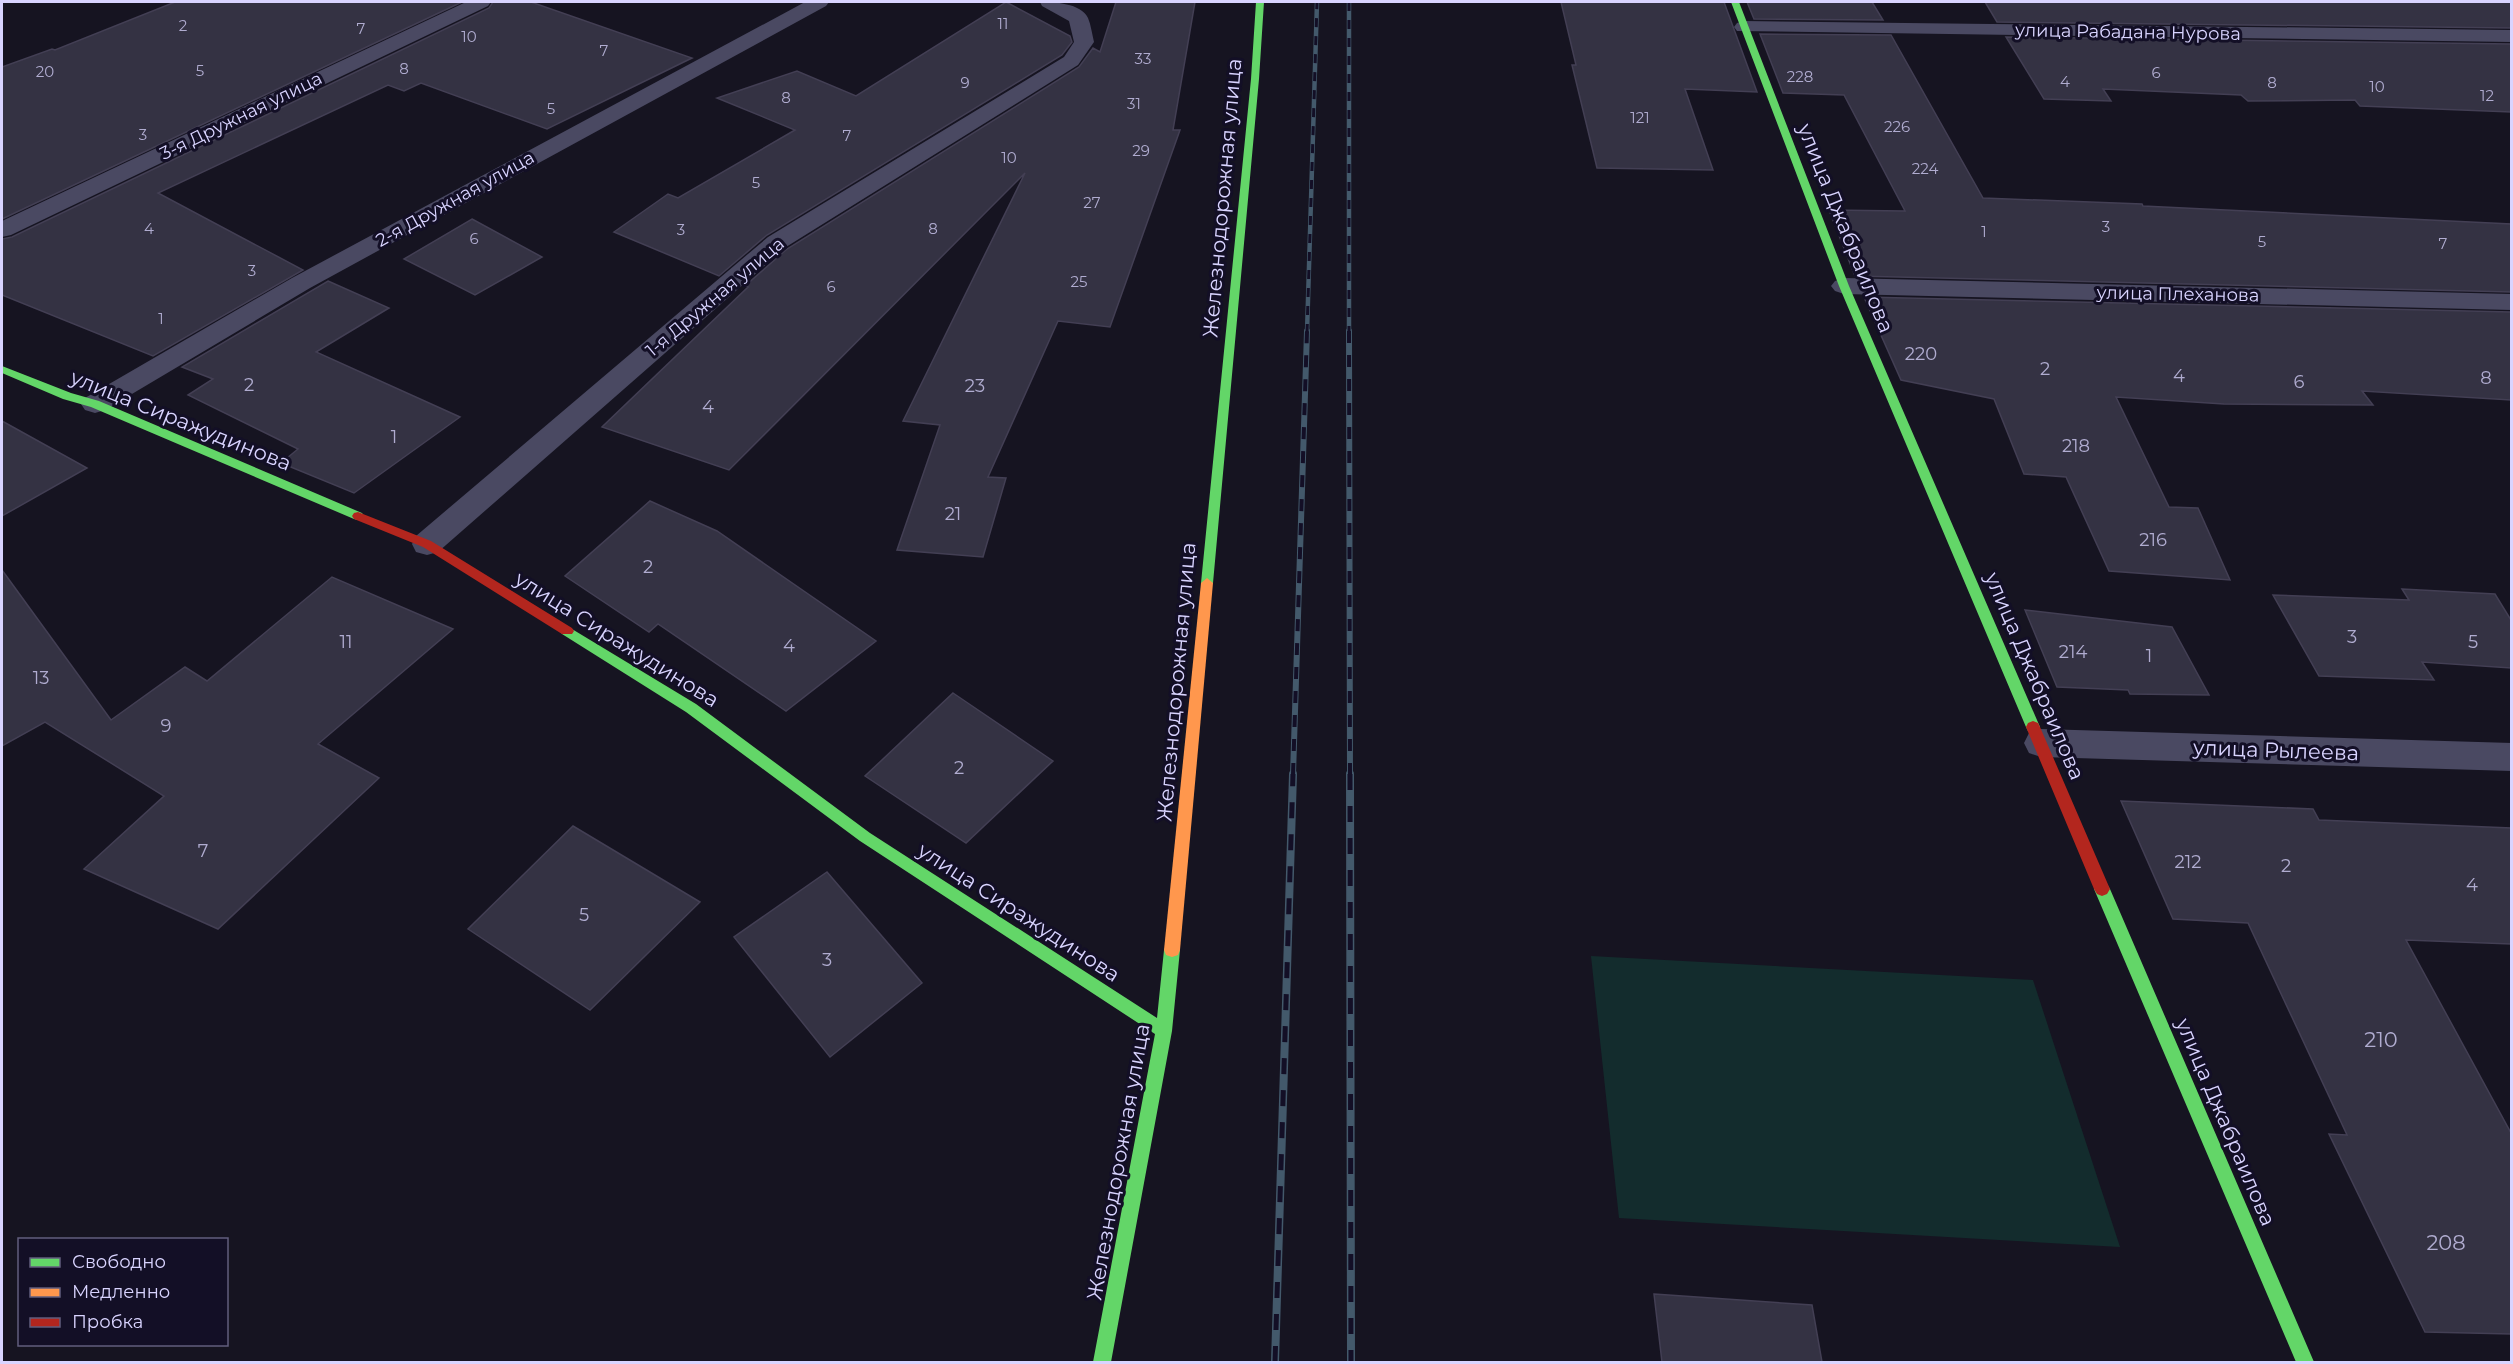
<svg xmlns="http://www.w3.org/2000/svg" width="2513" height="1364" viewBox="0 0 2513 1364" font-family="Montserrat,sans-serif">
<rect width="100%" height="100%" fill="#161421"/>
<path fill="#132c2d" d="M1591,956L2033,980L2120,1247L1619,1218Z"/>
<path fill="#343243" stroke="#433f54" stroke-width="1.5" d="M175,2H462L2,219V67L52,49L55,50Z
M493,2H531L692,58L547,129L421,83L404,91L388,85L158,193L303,270L153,356L2,295V239L12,237L489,8Z
M1006,2L1070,36L1072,42L1062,55L767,235L719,276L614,232L668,194L678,198L795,130L717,98L797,71L856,96Z
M1116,2H1195L1173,130H1180L1110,327L1058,321L988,477L1006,478L983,557L897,550L940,425L903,421L1025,173L729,470L602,427L748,287L745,286L787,249L1079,67L1093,48L1100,52Z
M1561,2H1724L1757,92L1685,89L1713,170L1597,168L1572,65H1576Z
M1747,2H1872L1883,20L1754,19Z
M1985,2H2511V28L1997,22Z
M1760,34L1891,35L1983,198L2142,204L2143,206L2511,224V292L1855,276L1829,210L1905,211L1844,95L1783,93Z
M2006,37L2511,44V112L2360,106L2355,100L2248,101L2241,95L2103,89L2111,101L2044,99Z
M472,219L542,257L475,295L404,259Z
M328,281L389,308L316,352L460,417L354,493L281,463L298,449L188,395L213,379L182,367Z
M1864,297L2511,312V400L2362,391L2373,405L2224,404L2116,397L2169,507L2198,508L2230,580L2109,571L2066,477L2024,474L1994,399L1901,380Z
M2,421L87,468L2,516Z
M650,501L717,531L876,641L786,711L658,624L649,632L565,576Z
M2,570L111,720L185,667L207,681L332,577L453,629L318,744L379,778L218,929L84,869L164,796L45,722L2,746Z
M2402,589L2495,594L2511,620V668L2422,662L2434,680L2319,676L2273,595L2409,600Z
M2025,610L2172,627L2209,695L2130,694L2128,690L2057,687Z
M953,693L1053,761L966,843L865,776Z
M2121,801L2313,809L2319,820L2511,828V944L2406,940L2511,1133V1334L2425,1332L2329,1134L2347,1135L2248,923L2173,919Z
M573,826L700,902L590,1010L468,929Z
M827,872L922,983L830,1057L734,937Z
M1654,1294L1812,1305L1822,1362H1662Z"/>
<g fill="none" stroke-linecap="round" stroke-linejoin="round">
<path fill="#4a4962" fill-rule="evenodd" d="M466,2H491L488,6L11,235L2,237V221Z
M805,2H829L826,6L310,288L105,410L95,413L85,410L81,404L85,398L292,278Z
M1040,2C1054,2 1081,3 1088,18C1091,25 1092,34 1094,42L1078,65L786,247L438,552L427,555L416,552L412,544L416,536L768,237L1064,57L1074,42L1069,21L1042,6Z
M1744,21L2512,30V42L1737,31L1734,27L1737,23Z
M1844,278L2512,294V310L1844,294L1835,291L1831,286L1835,281Z
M2041,729L2512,743V771L2041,757L2029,753L2024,743L2029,733Z"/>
<path fill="#63d668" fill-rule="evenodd" d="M1256,2H1264L1259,79L1213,583L1207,588L1201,583L1251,79Z
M1731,2H1739L1849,286L2040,727L2038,731H2028L2026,727L1839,286Z
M2,366L71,393L99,401L362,513L364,516L358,520L354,519L91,407L63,399L2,373Z
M567,626L696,704L870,833L1157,1018L1164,950L1166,945L1172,943L1178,945L1180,950L1172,1031L1111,1362H1093L1155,1034L860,841L686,712L562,634L560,631L562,628Z
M2102,882L2107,884L2110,889L2314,1362H2296L2094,889L2097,884Z"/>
<path fill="#ff974d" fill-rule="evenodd" d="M1207,578L1213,583L1180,950L1178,955L1172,957L1166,955L1164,950L1201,583Z"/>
<path fill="#b3261e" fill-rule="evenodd" d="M358,512L431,541L572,628L574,631L572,634H562L423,547L354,519L352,516L354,513Z
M2033,721L2038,723L2040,727L2110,889L2107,894L2102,896L2097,894L2094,889L2026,727L2028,723Z"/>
<defs>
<path id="rail-far2" d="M1349,2V333
M1307,333L1317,2"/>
<path id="rail-far1" d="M1349,331L1350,775
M1293,775L1307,331"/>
<path id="rail" d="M1350,774L1351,1362
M1275,1362L1293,774"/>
</defs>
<use href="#rail-far2" stroke="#43596b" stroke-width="4.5"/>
<use href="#rail-far1" stroke="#43596b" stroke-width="6"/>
<use href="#rail" stroke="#43596b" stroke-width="8"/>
<use href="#rail-far2" stroke="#130f26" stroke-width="3" stroke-dasharray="9" stroke-linecap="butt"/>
<use href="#rail-far1" stroke="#130f26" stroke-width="4" stroke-dasharray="12" stroke-linecap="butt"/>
<use href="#rail" stroke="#130f26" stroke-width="5" stroke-dasharray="16" stroke-linecap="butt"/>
</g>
<g text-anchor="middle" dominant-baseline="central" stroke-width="6" stroke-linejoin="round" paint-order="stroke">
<g font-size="15" fill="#b0acd0">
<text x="1003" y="23">11</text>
<text x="183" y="25">2</text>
<text x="361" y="28">7</text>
<text x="469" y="36">10</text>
<text x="604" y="50">7</text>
<text x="1143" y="58">33</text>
<text x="404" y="68">8</text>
<text x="200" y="70">5</text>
<text x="45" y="71">20</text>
<text x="2156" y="72">6</text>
<text x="1800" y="76">228</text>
<text x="2065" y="81">4</text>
<text x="965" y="82">9</text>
<text x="2272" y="82">8</text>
<text x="2377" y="86">10</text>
<text x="2487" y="95">12</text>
<text x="786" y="97">8</text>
<text x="1134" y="103">31</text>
<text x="551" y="108">5</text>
<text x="1640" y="117">121</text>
<text x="1897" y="126">226</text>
<text x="143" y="134">3</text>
<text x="847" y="135">7</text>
<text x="1141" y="150">29</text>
<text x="1009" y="157">10</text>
<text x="1925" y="168">224</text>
<text x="756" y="182">5</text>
<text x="1092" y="202">27</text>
<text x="2106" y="226">3</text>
<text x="149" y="228">4</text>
<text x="933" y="228">8</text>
<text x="681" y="229">3</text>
<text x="1984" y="231">1</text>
<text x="474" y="238">6</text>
<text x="2262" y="241">5</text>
<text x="2443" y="243">7</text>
<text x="252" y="270">3</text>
<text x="1079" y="281">25</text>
<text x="831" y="286">6</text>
<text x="161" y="318">1</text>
</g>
<g font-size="18" fill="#d9d4ff" stroke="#130f26">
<text transform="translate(2128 32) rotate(1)">улица Рабадана Нурова</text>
<text transform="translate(241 116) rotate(-26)">3-я Дружная улица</text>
<text transform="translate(455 199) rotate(-29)">2-я Дружная улица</text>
<text transform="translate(2178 294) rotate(1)">улица Плеханова</text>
<text transform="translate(715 297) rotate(-40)">1-я Дружная улица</text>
</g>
<g font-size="18" fill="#b0acd0">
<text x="1921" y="354">220</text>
<text x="2045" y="369">2</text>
<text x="2179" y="376">4</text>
<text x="2486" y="378">8</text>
<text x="2299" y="382">6</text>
<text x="249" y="385">2</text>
<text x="975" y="386">23</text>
<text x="708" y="407">4</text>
<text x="394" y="437">1</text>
<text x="2076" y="446">218</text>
<text x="953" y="514">21</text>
<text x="2153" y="540">216</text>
<text x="648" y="567">2</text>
<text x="2352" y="637">3</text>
<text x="346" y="642">11</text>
<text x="2473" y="642">5</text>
<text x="789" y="646">4</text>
<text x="2073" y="652">214</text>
<text x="2149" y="656">1</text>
<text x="41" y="678">13</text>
<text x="166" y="726">9</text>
<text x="959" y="768">2</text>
<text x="203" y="851">7</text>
<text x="2188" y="862">212</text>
<text x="2286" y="866">2</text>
<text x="2472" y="885">4</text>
<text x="584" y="915">5</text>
<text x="827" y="960">3</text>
</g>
<g font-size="21" fill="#d9d4ff" stroke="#130f26">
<text transform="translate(1222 198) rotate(-85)">Железнодорожная улица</text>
<text transform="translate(1846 228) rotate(68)">улица Джабраилова</text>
<text transform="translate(181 420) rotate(22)">улица Сиражудинова</text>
<text transform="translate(617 639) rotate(32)">улица Сиражудинова</text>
<text transform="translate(2035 676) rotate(67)">улица Джабраилова</text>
<text transform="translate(1176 682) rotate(-85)">Железнодорожная улица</text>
<text transform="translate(2276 750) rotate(2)">улица Рылеева</text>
<text transform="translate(1019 912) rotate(33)">улица Сиражудинова</text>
<text transform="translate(2226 1122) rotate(67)">улица Джабраилова</text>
<text transform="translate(1118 1162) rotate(-80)">Железнодорожная улица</text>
</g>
<g font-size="21" fill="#b0acd0">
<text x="2381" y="1039">210</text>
<text x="2446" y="1242">208</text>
</g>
</g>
<rect width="2513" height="1364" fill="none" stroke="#d9d4ff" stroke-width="6"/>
<rect x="18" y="1238" width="210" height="108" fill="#130f26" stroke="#625e7d" stroke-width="1.5"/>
<rect x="30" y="1258" width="30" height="9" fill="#63d668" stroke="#625e7d" stroke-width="1.5"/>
<text x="72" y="1268" font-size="18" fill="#d9d4ff">Свободно</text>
<rect x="30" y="1288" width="30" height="9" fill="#ff974d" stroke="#625e7d" stroke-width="1.5"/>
<text x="72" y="1298" font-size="18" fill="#d9d4ff">Медленно</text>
<rect x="30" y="1318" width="30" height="9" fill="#b3261e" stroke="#625e7d" stroke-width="1.5"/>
<text x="72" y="1328" font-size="18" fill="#d9d4ff">Пробка</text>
</svg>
